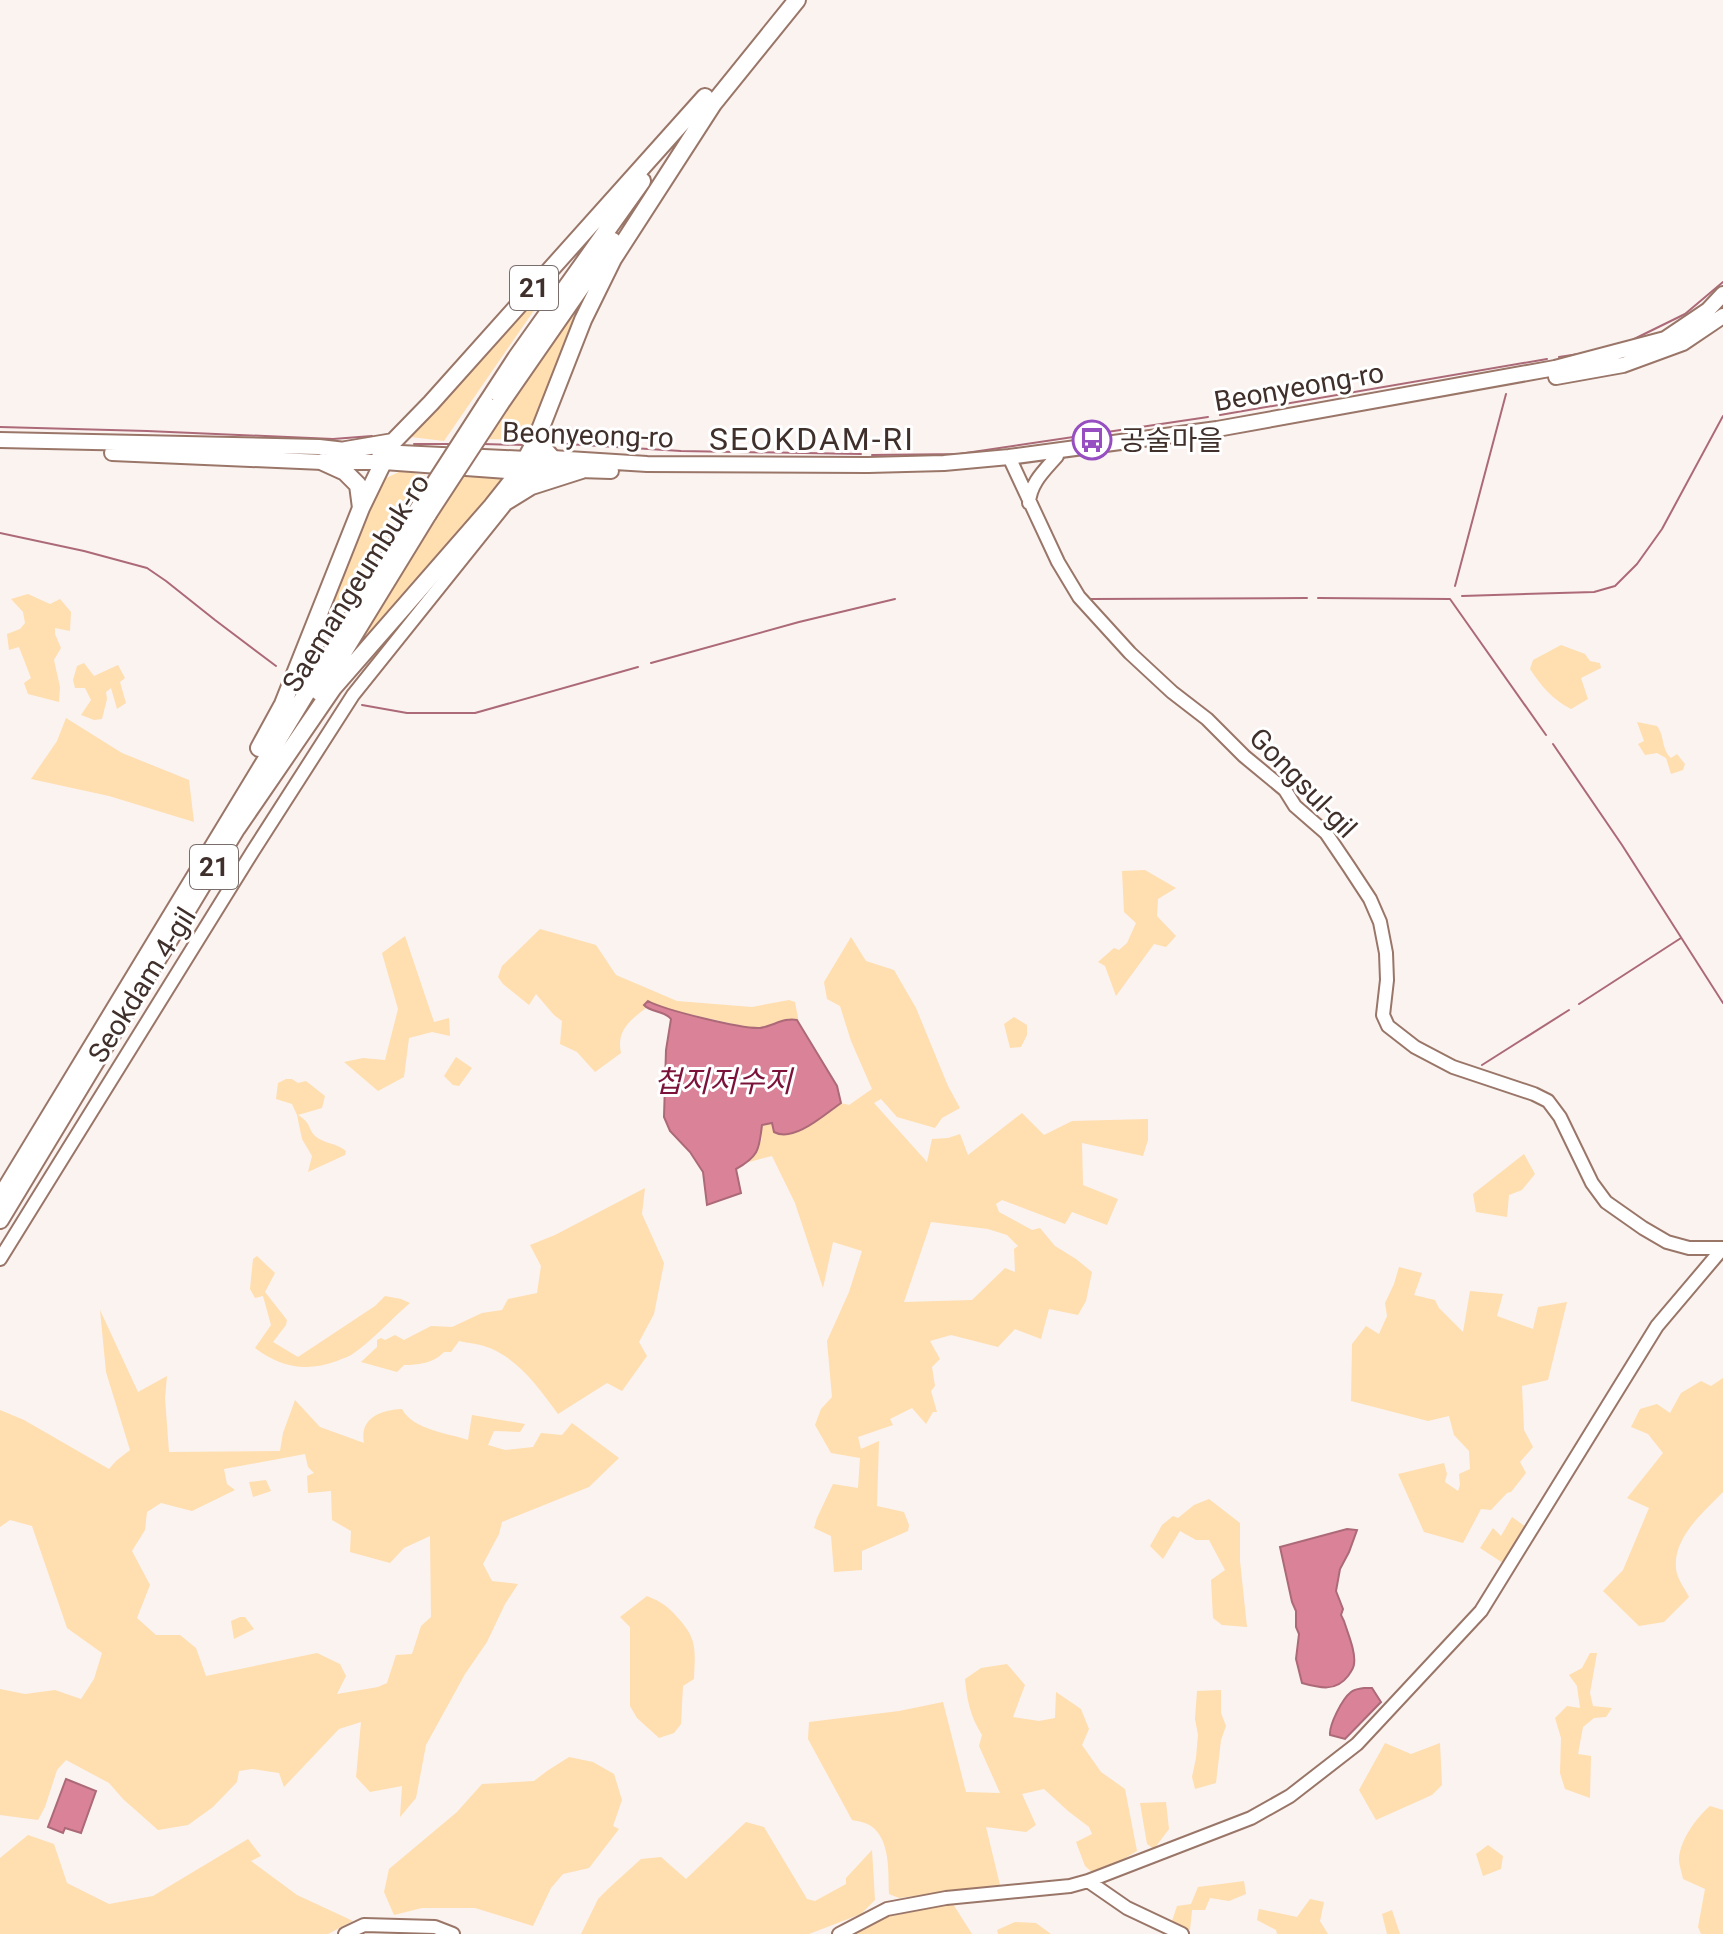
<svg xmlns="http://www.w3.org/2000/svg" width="1723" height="1934" viewBox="0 0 1723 1934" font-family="Roboto,'Noto Sans KR',sans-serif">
<rect width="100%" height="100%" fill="#fbf3f0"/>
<path fill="#ffdeaf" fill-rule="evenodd" d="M561,271L444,441L411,437Z
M598,274L530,440L483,439Z
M401,471L425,475L310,659L382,480Z
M463,475L507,478L342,664L451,493Z
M28,594L50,604L60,599L71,612L70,631L55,628V634L61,648L54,660L60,687L59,702L28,694L24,683L31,678L19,647L9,650L7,634L20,629L25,623L23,612L11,599Z
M1561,645L1585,654L1590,661L1600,663L1601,668L1581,678L1588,699L1571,709C1552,699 1542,687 1530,669L1533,660Z
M84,663L94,676L118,665L125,678L120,682L126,703L117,709L111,688L106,692L107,699L102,719L94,720L81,715L91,700L85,688H75L73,680L77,666Z
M66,718L122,753L189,780L194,822L109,796L31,779L57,741Z
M1637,722L1657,726C1665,736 1661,749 1671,758L1677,754L1685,764L1683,770L1671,774L1666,758L1657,753L1645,755L1638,744L1644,741Z
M1145,870L1176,888L1158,899L1157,916L1176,936L1166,947L1154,944L1116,996L1105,966L1098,962L1114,948L1119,950L1127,943L1136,923L1124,912L1122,871Z
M540,929L596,945L616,975L677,1001L752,1007L789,1000L795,1002L799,1023L793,1019H790L763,1027H747L671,1010L654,1005L644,1004L646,1008C630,1020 616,1031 621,1053L595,1072L577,1052L560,1044L562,1021L554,1015L536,994L529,1005L503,984L498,977L502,966Z
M405,936L434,1022L449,1018L450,1036L432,1032L409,1038L404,1077L378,1091L344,1062L363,1058L385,1060L398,1009L382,953Z
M851,937L866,961L894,970L916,1008L948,1086L960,1108L942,1118L935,1128L897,1117L881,1099L874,1103L927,1162L932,1139L948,1138L960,1134L968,1155L1022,1113L1044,1135L1072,1121L1148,1119V1140L1143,1156L1082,1143L1083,1185L1118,1199L1107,1225L1072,1212L1065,1224L1002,1200L996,1204L999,1212L1032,1230L1040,1228L1055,1246L1076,1259L1092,1272L1086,1301L1078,1315L1049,1309L1041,1339L1015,1329L998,1347L951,1335L930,1341L940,1359L932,1367L935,1386L931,1391L937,1412H933L926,1424L912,1408L890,1419L893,1425L858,1437L861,1449L879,1441L877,1506L904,1512L909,1525L908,1531L862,1551V1570L834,1572L831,1536L814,1528L817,1518L833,1484L858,1488L860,1458L831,1453L815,1425L821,1409L832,1397L827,1341L849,1292L862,1251L833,1242L823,1288L795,1203L772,1156L749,1162L762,1139V1125L769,1123L774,1125L815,1122L841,1103L849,1105L872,1089L851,1041L840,1006L827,999L824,982ZM931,1222L988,1229L1007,1235L1018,1246L1014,1249L1015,1272L1005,1268L972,1300L904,1302Z
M1014,1017L1027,1025V1035L1021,1047L1010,1048L1004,1024Z
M456,1057L472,1068L459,1086L453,1085L444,1076Z
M286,1079H292L298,1083L306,1081L325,1096L322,1108L298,1115C312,1124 307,1127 315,1136C324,1144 337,1143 346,1151L345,1155L308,1172L312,1156L302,1139L297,1115L292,1104L276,1099L278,1083Z
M1524,1154L1535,1174L1522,1190L1509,1195L1507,1217L1476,1212L1473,1194Z
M645,1188L642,1214L664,1263L654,1314L639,1342L647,1356L622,1391L607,1383L558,1414C540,1389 519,1360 490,1348C480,1344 468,1343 459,1341L451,1352H444C434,1363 418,1365 404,1365L397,1372L361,1362L377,1347V1340L381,1338L385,1340L395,1335L404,1340L431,1326L452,1327L482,1313L502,1310L508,1299L537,1293L541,1266L530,1245L555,1235Z
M257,1256L275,1273L265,1292L287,1320L286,1325L273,1342L298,1357L375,1306L385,1296L401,1299L410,1303C391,1319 374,1339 354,1353C349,1357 343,1358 337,1361C307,1372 281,1368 255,1348L271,1325L263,1296L255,1298L250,1289L253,1259Z
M1399,1267L1422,1273L1414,1295L1435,1300L1439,1308L1463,1332L1470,1291L1503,1294L1497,1316L1533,1329L1538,1307L1567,1302L1548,1380L1522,1386L1524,1430L1533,1447L1520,1462L1526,1473L1511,1492L1507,1493L1491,1510L1481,1509L1463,1543L1424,1532L1398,1474L1444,1463L1447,1474L1445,1482L1458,1491L1460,1485L1459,1474L1470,1469L1469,1451L1454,1435L1449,1416L1428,1421L1351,1401L1352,1344L1366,1326L1379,1334L1387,1316L1385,1303L1394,1284Z
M100,1310L138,1392L167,1376L165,1398L169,1452L280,1451L283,1433L295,1400L320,1427L364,1443C359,1418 381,1410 402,1409C413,1430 448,1433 468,1440L472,1415L525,1424L520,1432L494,1431L488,1445L505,1450L533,1447L541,1433L562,1435L572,1423L619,1458L589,1487L502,1522L499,1534L483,1564L492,1581L518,1584L505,1604L487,1642L465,1674L426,1745L416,1798L400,1817L402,1786L370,1792L356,1777L361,1722L339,1729L284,1787L279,1773L252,1769L239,1771L237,1782L213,1807L188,1825L158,1830L123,1799L109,1783L66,1760L57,1770L45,1807L38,1820L0,1815V1689L25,1694L55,1690L81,1699L94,1679L102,1653L67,1628L32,1526L10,1520L0,1527V1410L24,1420L109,1469L116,1461L130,1450L106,1372ZM305,1454L308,1467L314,1473L307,1476L308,1493L331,1491L332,1520L351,1531L350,1552L390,1563L404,1548L430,1536L431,1617L421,1626L412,1654L396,1655L387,1683L378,1687L337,1694L346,1676L340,1664L317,1653L206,1676L196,1648L180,1635H156L137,1618L150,1585L132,1551L145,1530L147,1512L161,1503L192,1511L235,1490L227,1484L224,1469Z
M1723,1378V1492C1704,1512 1673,1537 1676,1568C1676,1577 1685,1589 1689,1597L1664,1622L1639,1626L1603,1591L1623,1570L1649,1508L1627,1498L1663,1453L1648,1434L1631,1427L1640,1409L1657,1404L1670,1413L1681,1393L1701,1381L1711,1386Z
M266,1480L271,1491L253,1497L249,1482Z
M1209,1499L1240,1523V1561L1247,1627L1222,1625L1213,1618L1211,1580L1225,1570L1209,1540H1196L1180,1531L1163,1559L1150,1546L1162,1525L1173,1516L1178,1518L1194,1505Z
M1512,1517L1526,1527L1503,1563L1480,1548L1493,1528L1501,1536Z
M647,1596C662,1602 667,1606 678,1618C698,1640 695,1650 694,1679L683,1686L681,1724L674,1733L659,1738L637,1718L630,1706V1627L620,1617Z
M240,1617H245L254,1629L234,1639L231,1621Z
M1590,1653H1597L1590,1693L1593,1706L1612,1708L1606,1717L1594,1718L1583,1727L1578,1754L1591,1756L1590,1798L1565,1789L1560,1773L1561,1738L1555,1718L1567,1706L1580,1708L1577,1686L1569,1675L1582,1668Z
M1007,1664L1025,1685L1013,1717L1039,1721L1055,1718L1056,1692L1081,1709L1089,1729L1082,1745L1101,1772L1125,1789L1137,1851L1115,1864L1092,1872L1085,1866L1076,1842L1092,1834L1089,1827L1068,1811L1044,1789L1022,1794L1036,1825L1026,1832L986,1827L1000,1885L899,1898L889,1894C888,1873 891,1840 871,1826C867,1823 858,1821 852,1820L808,1739L809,1722L899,1711L943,1702L966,1792L1000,1793L979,1746L982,1735C970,1716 967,1700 965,1679L981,1668Z
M1221,1690V1713L1226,1726L1221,1740L1216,1783L1195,1789L1192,1777L1196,1758L1198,1735L1195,1719L1197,1691Z
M1385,1743L1411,1754L1440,1743L1442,1785L1432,1795L1376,1820L1359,1790Z
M569,1757L593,1762L614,1774L622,1800L613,1826L619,1829L589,1868L563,1874L551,1888L533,1926L475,1908H422L394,1915L384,1892L389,1869L457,1812L482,1784L534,1781L547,1771Z
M1166,1802L1169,1829L1154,1849L1147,1844L1140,1803Z
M1710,1806L1723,1810V1934H1701L1698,1927L1705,1889L1683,1879C1682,1873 1679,1865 1679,1859C1680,1840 1696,1818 1710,1806Z
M746,1822L764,1827L807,1899L815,1901L846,1884V1878L872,1850L875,1900L861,1914L809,1934H581L598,1899L609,1888L641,1859L661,1857L686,1879Z
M28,1835L54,1844L67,1883L109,1904L153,1896L248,1839L261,1856L251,1861L297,1895L353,1921L328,1934H0V1858Z
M1488,1845L1503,1856L1501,1869L1483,1876L1476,1854Z
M1244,1881L1246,1894L1229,1901L1210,1898L1205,1910H1192L1190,1930L1171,1924L1177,1906L1191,1904L1198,1887Z
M1310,1899L1324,1902L1320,1921L1328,1934H1277L1276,1930L1257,1920L1259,1909L1297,1917Z
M943,1903L953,1904L972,1934H848L881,1918L918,1911Z
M1392,1910L1400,1934H1387L1382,1914Z
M1015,1922L1036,1923L1051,1934H998L997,1930Z"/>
<path fill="#da8298" stroke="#ac6977" stroke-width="2" d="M648,1001C664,1010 742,1029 760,1028C773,1026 785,1017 797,1020L837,1086L841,1103C825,1114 794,1143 774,1132L772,1123L762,1125C759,1148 760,1156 736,1169L741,1193L707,1205L703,1172L690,1152L670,1131L664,1117L666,1050L671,1019C664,1010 651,1013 644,1005Z
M1347,1529L1357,1530L1349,1552L1340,1569L1336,1591L1343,1609L1341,1615L1344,1621C1348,1634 1356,1652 1354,1664C1354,1668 1350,1673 1348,1676C1336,1692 1320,1688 1302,1683L1296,1659L1299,1634L1296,1627V1611L1292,1602L1280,1547Z
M1364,1688H1372L1381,1702L1345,1739L1330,1735C1329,1725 1342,1699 1351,1692C1355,1689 1359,1689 1364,1688Z
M66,1779L96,1791L81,1833L65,1828L63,1833L48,1827Z"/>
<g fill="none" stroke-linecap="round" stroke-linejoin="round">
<path stroke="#ac6977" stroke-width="2" d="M1630,341L1685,314L1723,282
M1559,357L1585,353
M1220,415L1547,359
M0,427L147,431L333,439L372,436
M414,444H453
M483,444L525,445
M567,444L681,451L861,454
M872,455L959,454L1208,417
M0,533L84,551L147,568L166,581L215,620L276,666
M1455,586L1506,394
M1462,596L1594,592L1615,586L1637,564L1662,529L1723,416
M1318,598L1450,599L1546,735
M1091,599L1307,598
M651,663L799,622L895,599
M362,705L407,713H475L638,667
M1553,744L1622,845L1723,1003
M1579,1004L1681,938
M1482,1065L1569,1010"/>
<defs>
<path id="secondary" d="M1009,457L1058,562L1079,597L1130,653L1172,692L1207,719L1244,756L1285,790L1295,806L1326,833L1349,867L1370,899L1380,922L1386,953L1387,980L1383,1015L1388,1026L1415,1047L1453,1067L1534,1094L1548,1101L1560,1117L1592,1183L1606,1202L1643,1228L1667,1242L1689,1248H1723
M1029,503C1030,483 1045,470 1057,456
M0,1259L253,851L353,695L506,504L532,488L582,472
M1088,1881L1127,1908L1182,1934
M345,1934L364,1925L435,1927L453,1934
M839,1934L887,1909L946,1898L1070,1886L1088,1881L1251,1818L1290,1796L1357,1744L1481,1611L1657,1326L1723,1248"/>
<path id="primary" d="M1556,377L1623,365L1683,343L1723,316
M0,440L319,447L354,451
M379,452L527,459L552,458L647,464L868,465L944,463L1009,457L1217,429L1555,368L1665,339L1708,310L1723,294
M112,453L323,462H384L519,472L547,469L611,471"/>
<path id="highway" d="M709,109L797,0
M486,404L516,358L642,181
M500,404L613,241
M536,440L552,458
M346,450L393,442L431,403L705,97
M504,499L547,469
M361,508L393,442
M319,692L428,514
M259,748L283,704L361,508L358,485L345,472L323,462
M237,828L333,688L492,506L519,472L536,440L583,320L613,259L715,101
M0,1198L415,514
M0,1220L241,821"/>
</defs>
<use href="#secondary" stroke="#9a7669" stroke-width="16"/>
<use href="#primary" stroke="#9a7669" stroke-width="18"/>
<use href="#highway" stroke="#9a7669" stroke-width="20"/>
<use href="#secondary" stroke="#fff" stroke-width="12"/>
<use href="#primary" stroke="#fff" stroke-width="14"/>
<use href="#highway" stroke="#fff" stroke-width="16"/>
<defs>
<path id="highway-bridge" d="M415,514L486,404
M428,514L500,404"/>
</defs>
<use href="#highway-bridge" stroke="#9a7669" stroke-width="20" stroke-linecap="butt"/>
<use href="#highway-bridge" stroke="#fff" stroke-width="16"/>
</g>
<defs>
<symbol id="bus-ring" viewBox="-11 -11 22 22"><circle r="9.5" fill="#fff" stroke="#964ec1" stroke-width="1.5"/><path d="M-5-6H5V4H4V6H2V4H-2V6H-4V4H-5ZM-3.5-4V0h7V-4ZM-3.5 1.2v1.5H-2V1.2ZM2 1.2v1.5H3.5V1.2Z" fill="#964ec1"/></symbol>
</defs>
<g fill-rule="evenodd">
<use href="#bus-ring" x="1070" y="418" width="44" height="44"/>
</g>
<g text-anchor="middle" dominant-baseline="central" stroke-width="6" stroke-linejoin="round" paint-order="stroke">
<g fill="#fff" stroke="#796e6b" stroke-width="2">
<rect x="510" y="266" width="48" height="44" rx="6"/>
<rect x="190" y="845" width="48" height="44" rx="6"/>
</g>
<g font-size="26" font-weight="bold" fill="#40302b">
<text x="534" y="288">21</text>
<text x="214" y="867">21</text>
</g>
<g font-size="28" fill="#40302b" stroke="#fff">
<text transform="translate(1299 387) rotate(-10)">Beonyeong-ro</text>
<text transform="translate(588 435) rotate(2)">Beonyeong-ro</text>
<text transform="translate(356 583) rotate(-58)">Saemangeumbuk-ro</text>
<text transform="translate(1303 783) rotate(46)">Gongsul-gil</text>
<text transform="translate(142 985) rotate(-58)">Seokdam 4-gil</text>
</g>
<g font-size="28" fill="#40302b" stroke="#fff" text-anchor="start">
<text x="1120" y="440">공술마을</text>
</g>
<g font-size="30" font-style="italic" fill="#7b123a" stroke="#fff">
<text x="723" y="1081">첩지저수지</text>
</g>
<g font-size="32" letter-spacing="2" fill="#40302b" stroke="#fff">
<text x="812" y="439">SEOKDAM-RI</text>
</g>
</g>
</svg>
